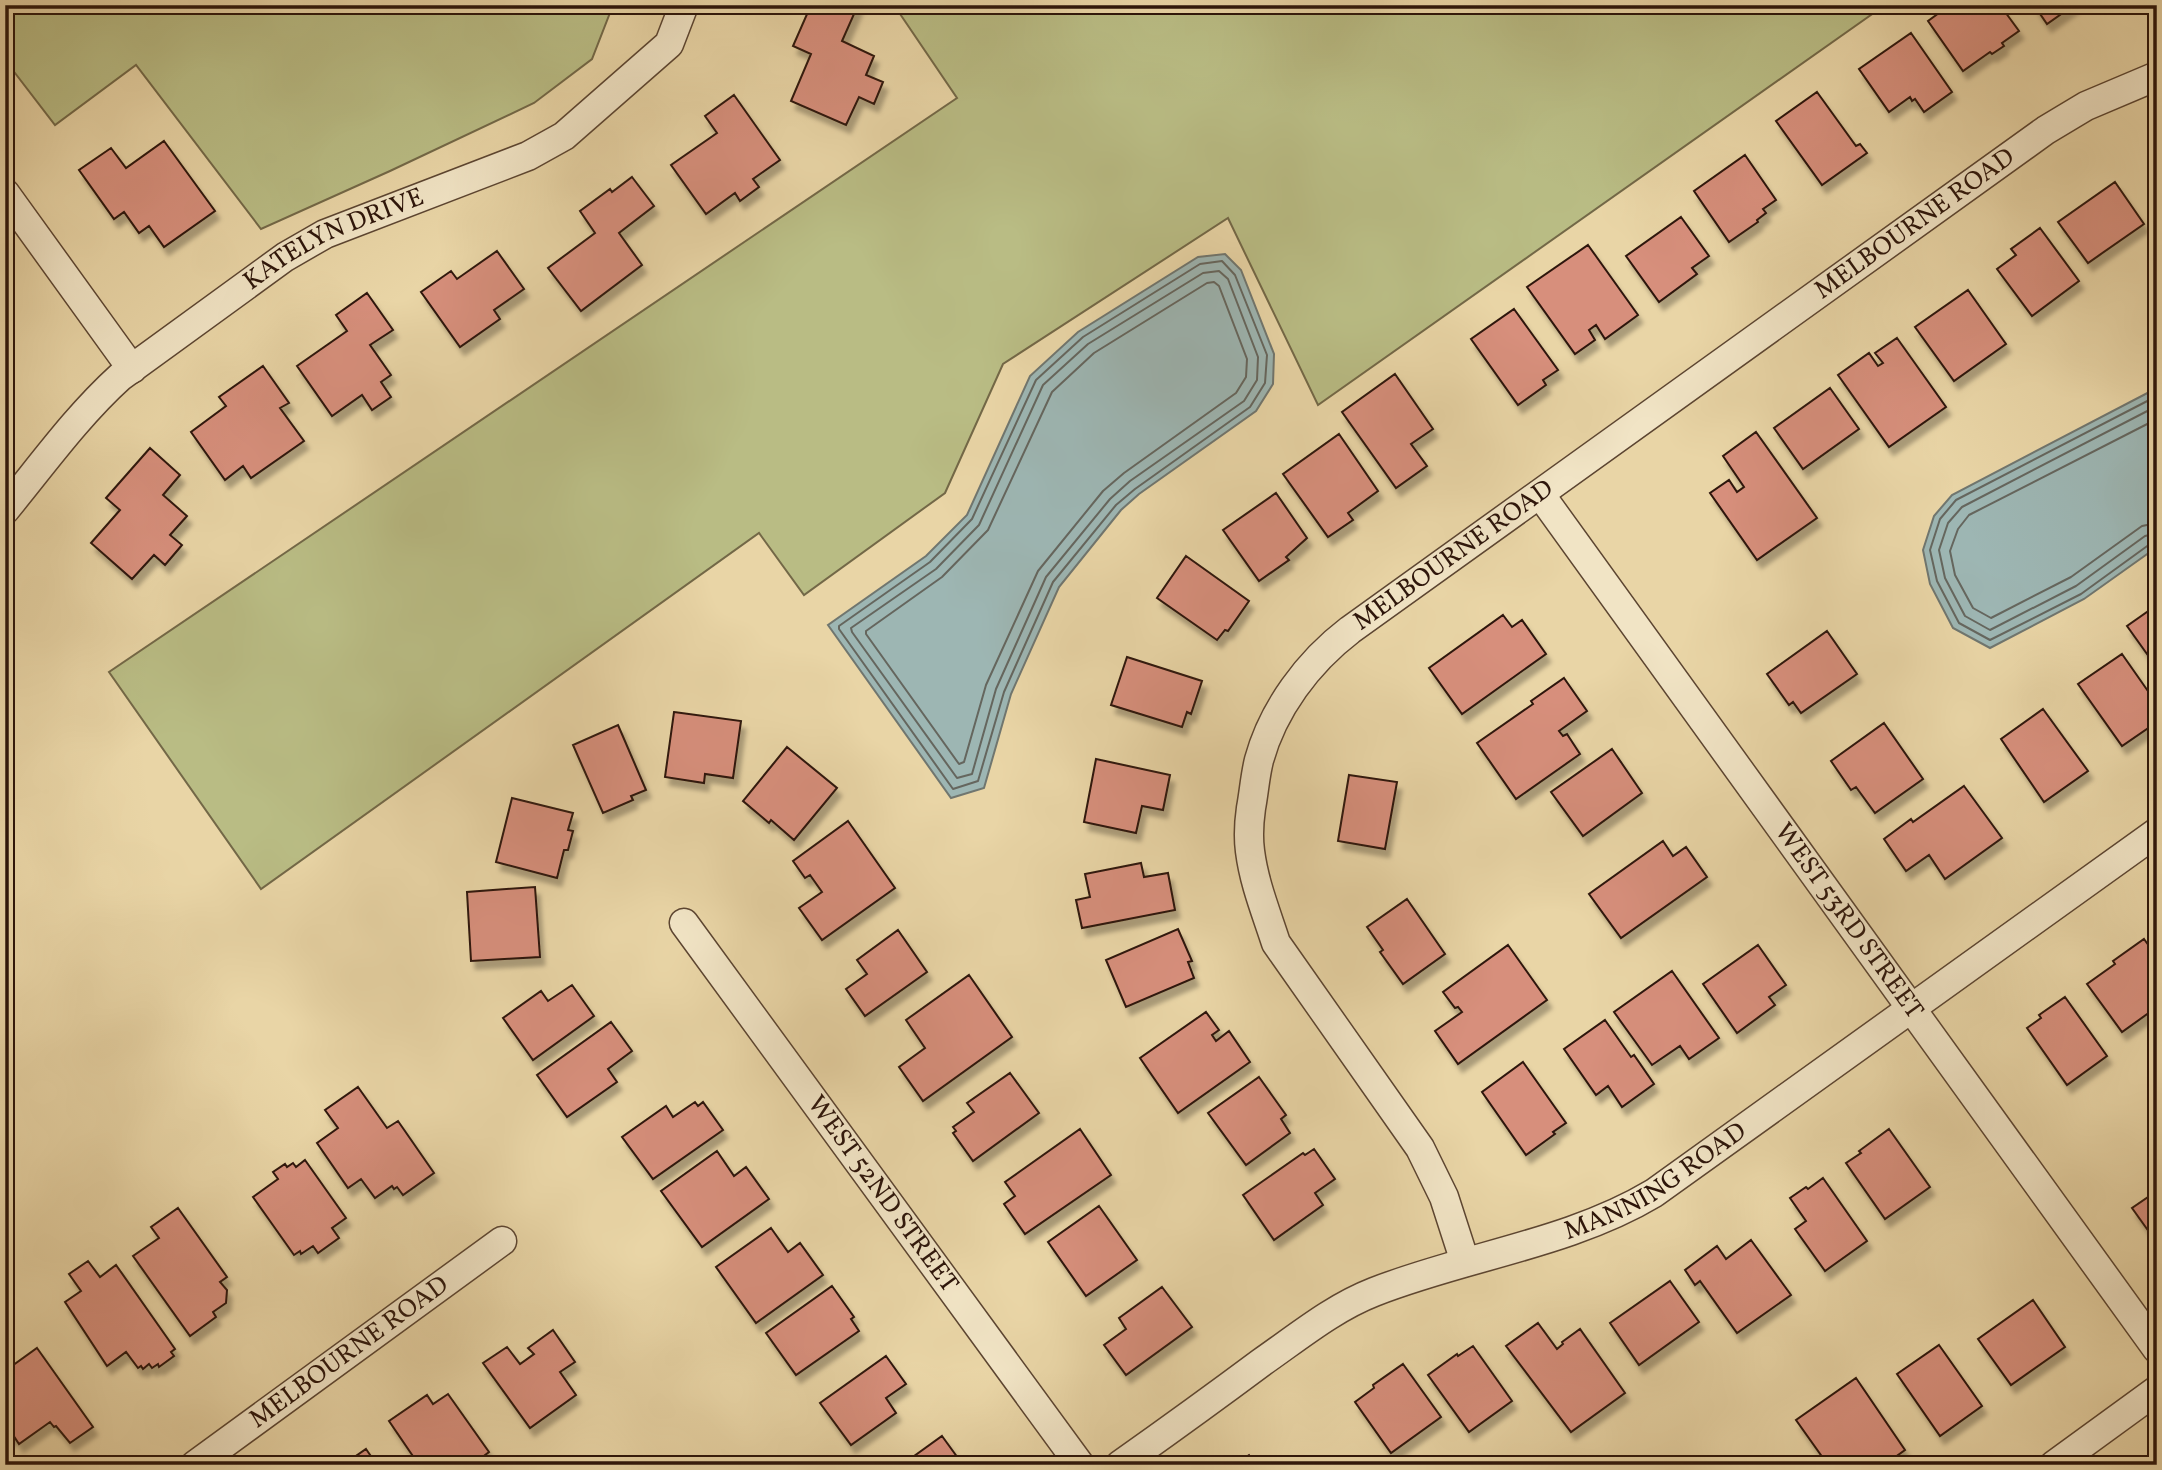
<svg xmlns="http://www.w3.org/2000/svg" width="2162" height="1470" viewBox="0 0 2162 1470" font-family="Vollkorn,serif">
<defs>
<filter id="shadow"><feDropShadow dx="4.5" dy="8" stdDeviation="2" flood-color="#0004"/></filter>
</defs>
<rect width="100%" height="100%" fill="#e9d5a6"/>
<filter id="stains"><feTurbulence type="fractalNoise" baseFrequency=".00286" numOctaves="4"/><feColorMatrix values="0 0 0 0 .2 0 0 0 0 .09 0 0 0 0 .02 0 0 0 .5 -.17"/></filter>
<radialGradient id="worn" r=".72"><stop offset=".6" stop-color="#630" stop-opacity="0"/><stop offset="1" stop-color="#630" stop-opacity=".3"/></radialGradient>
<path fill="#b9bc84" stroke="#736847" stroke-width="2" d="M5,5H613L592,59L534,103L390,171L261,229L136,65L55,125L5,60Z
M894,5H1885L1318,405L1228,218L1003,364L945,493L804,595L759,533L261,889L109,672L957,98Z"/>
<path fill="#9db6b3" stroke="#70766f" stroke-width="2" d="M1225,254L1241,270L1274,354L1273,384L1256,411L1139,494L1121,510L1059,587L1011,694L984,788L951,798L828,625L926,556L967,515L1030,376L1078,332L1198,257Z
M2157,388V547L2084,599L1990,648L1953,628L1930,584L1923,550L1934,516L1952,495Z"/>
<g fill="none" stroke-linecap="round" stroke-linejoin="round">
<path stroke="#65665e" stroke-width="2" d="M1222,261L1235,275L1267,355L1265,383L1250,407L1135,489L1116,505L1053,582L1004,692L978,781L953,789L839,629V626L930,562L972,519L1036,380L1083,337L1200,264Z
M1219,271L1228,279L1258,357L1257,380L1244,401L1130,481L1110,499L1046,577L996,689L972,774L957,778L852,632L851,628L936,569L979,525L1043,385L1088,344L1203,273Z
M1214,282L1219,286L1247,359L1246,377L1236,393L1124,473L1103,491L1038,571L986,685L964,762L959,764L866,634V631L942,577L988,530L1052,392L1094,353L1207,283Z
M2157,396L1956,500L1940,519L1930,550L1937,581L1959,623L1990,640L2081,594L2150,544L2157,542
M2157,406L1962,507L1948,523L1939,550L1945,578L1965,616L1990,630L2076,586L2145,536L2157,533
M2157,419L1969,515L1958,529L1950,551L1955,575L1973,608L1991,618L2071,577L2142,526L2157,523"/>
</g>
<path fill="#d78f7c" stroke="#2d150a" stroke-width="2" filter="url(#shadow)" d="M811,5H858L842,41L874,56L866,75L883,82L874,104L859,97L846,125L791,101L811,54L793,46Z
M1950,5H2000L2019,31L2002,43L2004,46L1992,54L1990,52L1963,71L1928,21Z
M2034,5H2074L2047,24Z
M1911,33L1952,92L1924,112L1915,99L1912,101L1910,97L1889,112L1859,69Z
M1817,92L1856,146L1860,144L1867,153L1822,185L1776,121Z
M734,95L780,160L753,179L759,187L740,201L735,193L706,214L671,165L717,133L705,116Z
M164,141L215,211L164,247L149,226L139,233L124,212L114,219L79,170L111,148L126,168Z
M1745,155L1776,200L1763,209L1766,213L1757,220L1758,222L1729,242L1694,191Z
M632,177L654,206L619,233L642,265L581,311L548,268L595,233L580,211L610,189L612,192Z
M2115,182L2144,224L2088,263L2058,222Z
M1681,217L1709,256L1692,268L1697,274L1659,302L1626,256Z
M2040,228L2079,281L2032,316L1997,269L2016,255L2011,249Z
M1588,245L1638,315L1605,339L1596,325L1589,330L1595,340L1575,354L1527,287Z
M497,251L524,289L494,310L500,319L460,347L421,292L451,271L457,279Z
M1968,290L2006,344L1954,381L1915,327Z
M367,293L393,330L370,345L391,375L381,382L391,397L372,410L362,395L332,416L297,366L347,331L336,315Z
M1514,309L1558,370L1543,380L1546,385L1518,405L1471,339Z
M1897,338L1946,407L1889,447L1838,375L1869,353L1878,366L1883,363L1875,353Z
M263,366L289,403L280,408L304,441L251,478L243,466L225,480L191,432L226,406L219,397Z
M1395,374L1433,429L1411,444L1427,466L1396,488L1342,412Z
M1830,388L1859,429L1803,469L1774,428Z
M1756,432L1817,518L1757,560L1710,493L1729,480L1737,492L1744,487L1723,456Z
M1339,434L1378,491L1348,513L1353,520L1328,537L1283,474Z
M150,448L180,475L163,495L187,516L170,535L182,545L165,565L154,555L132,579L91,543L120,510L106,498Z
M1276,493L1307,538L1286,557L1289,560L1259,581L1223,530Z
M1186,556L1249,601L1228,631L1225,630L1217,640L1157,598Z
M2157,605V668L2127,626Z
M1503,615L1512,627L1522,620L1546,654L1462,714L1429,668Z
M1827,631L1857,674L1801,713L1793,702L1789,705L1767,674Z
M2122,654L2157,704V722L2122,746L2078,684Z
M1127,657L1202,681L1191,714L1187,712L1182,727L1111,705Z
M1564,678L1587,711L1559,731L1563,736L1567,734L1580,754L1516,799L1477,743L1533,704L1531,701Z
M2043,709L2088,771L2044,802L2001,739Z
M674,712L741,721L733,778L705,774L704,783L665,777Z
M1884,723L1923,779L1875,813L1856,787L1851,790L1831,761Z
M618,725L646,790L631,796L633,800L603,813L573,745Z
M787,747L837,788L794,840L771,820L769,823L743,801Z
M1612,749L1642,793L1583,836L1551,792Z
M1096,759L1170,775L1163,810L1142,806L1136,833L1084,822Z
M1349,775L1397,782L1385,849L1338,841Z
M1964,786L2002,838L1945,879L1929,855L1906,871L1884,839L1911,819L1913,822Z
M512,798L573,813L568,830L573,831L568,850H564L557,878L496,862Z
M848,821L895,888L822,940L799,908L822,892L810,875L805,878L793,861Z
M1663,841L1673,856L1686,847L1707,877L1621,938L1589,894Z
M1141,863L1144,877L1168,873L1175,910L1082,928L1076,900L1090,897L1085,874Z
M535,887L540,957L471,961L467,892Z
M1407,899L1445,954L1403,984L1380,952L1383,950L1367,927Z
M1178,929L1192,961L1188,962L1194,978L1126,1007L1106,960Z
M898,930L927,972L865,1016L846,989L867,974L857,960Z
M2144,939L2157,957V1007L2122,1032L2087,984L2115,964L2113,961Z
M1508,945L1547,1000L1458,1064L1435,1031L1462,1012L1458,1007L1455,1008L1443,992Z
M1758,945L1786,985L1769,997L1775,1005L1737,1033L1703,984Z
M1672,971L1719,1038L1689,1059L1680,1046L1652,1065L1614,1012Z
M969,975L1012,1037L923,1101L899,1067L925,1048L906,1020Z
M572,985L594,1016L533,1060L503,1018L541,991L548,1001Z
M2065,997L2107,1056L2067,1085L2027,1028L2041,1018L2039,1015Z
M1206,1012L1219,1030L1212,1035L1216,1041L1229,1031L1250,1062L1178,1113L1140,1058Z
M1605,1020L1631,1057L1634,1055L1654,1084L1622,1107L1608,1086L1596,1095L1564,1049Z
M611,1022L632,1051L608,1069L617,1082L567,1117L537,1075Z
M1523,1062L1566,1123L1553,1132L1555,1134L1526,1155L1482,1092Z
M1010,1073L1039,1113L973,1161L953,1133L956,1131L953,1127L974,1112L967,1103Z
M1259,1077L1286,1115L1281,1119L1290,1133L1246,1165L1208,1113Z
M358,1087L387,1128L398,1121L434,1173L403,1195L397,1187L394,1189L392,1186L375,1198L361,1179L348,1188L317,1143L338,1128L325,1110Z
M695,1102L698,1106L703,1102L723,1130L653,1179L622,1137L666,1106L673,1117Z
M1080,1129L1111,1175L1025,1234L1004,1204L1015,1196L1005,1182Z
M1889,1129L1930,1187L1885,1219L1846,1163L1861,1153L1859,1151Z
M1314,1149L1335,1179L1315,1193L1323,1205L1274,1240L1243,1195L1303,1153L1305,1155Z
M717,1151L734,1176L746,1167L769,1199L702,1247L661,1191Z
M305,1160L346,1218L332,1228L339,1238L318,1253L313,1246L301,1254L300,1251L294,1255L253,1197L278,1179L273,1172L285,1164L287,1167L293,1163L296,1167Z
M1823,1178L1867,1241L1825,1271L1795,1229L1806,1221L1790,1198L1806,1187L1808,1189Z
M2157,1191V1243L2132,1208Z
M1099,1206L1137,1260L1086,1296L1048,1242Z
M178,1208L227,1277L220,1282L227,1290L226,1303L213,1312L216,1317L190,1336L133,1256L159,1238L151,1227Z
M771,1228L788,1252L800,1243L823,1275L756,1323L716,1267Z
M1751,1240L1791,1295L1737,1333L1700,1281L1695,1285L1685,1270L1717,1246L1726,1259Z
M88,1261L100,1277L116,1265L175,1349L171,1352L174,1356L159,1367L158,1364L152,1368L149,1364L143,1369L141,1366L138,1368L126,1352L107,1366L65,1302L81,1291L69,1274Z
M1670,1281L1699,1322L1639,1365L1610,1323Z
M832,1286L854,1317L851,1319L859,1331L796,1375L766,1333Z
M1162,1287L1192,1327L1126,1375L1104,1345L1126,1329L1119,1318Z
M2033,1300L2065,1347L2011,1385L1978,1339Z
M1538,1323L1557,1349L1563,1344L1562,1342L1580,1329L1625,1393L1571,1432L1506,1346Z
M553,1330L575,1362L560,1372L576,1395L530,1428L483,1363L507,1347L520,1364L534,1354L528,1348Z
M1939,1345L1982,1406L1940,1436L1897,1374Z
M1473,1346L1512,1401L1469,1432L1428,1375L1457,1354L1458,1356Z
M37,1348L93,1427L70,1443L56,1426L54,1427L50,1422L19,1444L13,1435L7,1439L5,1438V1371Z
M886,1356L906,1384L886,1398L896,1413L851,1445L820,1403Z
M1403,1364L1441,1417L1391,1453L1355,1402L1374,1388L1373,1385Z
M1856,1378L1905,1450L1884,1465H1881L1878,1460L1875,1463L1876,1465H1828L1796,1420Z
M448,1394L489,1452L472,1465H419L389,1421L427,1395L433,1404Z
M942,1436L963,1465H914L910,1459Z
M366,1449L377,1465H343Z
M1249,1455L1256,1465H1234Z"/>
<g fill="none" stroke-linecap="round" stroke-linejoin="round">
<defs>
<g id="minor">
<path d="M5,193L132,369"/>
<path id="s1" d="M1540,494L2157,1349"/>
<path id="s2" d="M5,510C42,465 77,416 120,377L285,257L325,234L528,156L564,136L669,44L684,5"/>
<path id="s3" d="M684,923L1080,1465"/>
<path id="s4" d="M1465,1262L1444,1197L1420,1148L1276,943C1266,912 1254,883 1250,851C1248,836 1249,822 1251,808C1254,792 1255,776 1259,760C1273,709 1308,662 1350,630L2046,130L2086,106L2157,76"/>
<path id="s5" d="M195,1465L502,1241"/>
<path id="s6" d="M1120,1465C1168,1431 1215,1397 1262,1362C1298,1337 1333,1308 1374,1292C1465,1256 1569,1244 1654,1193L2157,832"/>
<path d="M2054,1465L2157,1390"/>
</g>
</defs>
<use href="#minor" stroke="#5c4531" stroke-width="31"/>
<use href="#minor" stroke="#f1e4c5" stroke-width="28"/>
</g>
<g text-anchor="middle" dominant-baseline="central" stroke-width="5" stroke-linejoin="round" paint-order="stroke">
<g font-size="26" fill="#2d150a" stroke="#f1e4c5">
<text stroke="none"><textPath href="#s4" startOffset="1418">MELBOURNE ROAD</textPath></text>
<text stroke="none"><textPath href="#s2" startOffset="432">KATELYN DRIVE</textPath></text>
<text stroke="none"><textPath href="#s4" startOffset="850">MELBOURNE ROAD</textPath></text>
<text stroke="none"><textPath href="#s1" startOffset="527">WEST 53RD STREET</textPath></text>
<text stroke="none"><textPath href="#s6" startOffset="612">MANNING ROAD</textPath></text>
<text stroke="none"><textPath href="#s3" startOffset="336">WEST 52ND STREET</textPath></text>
<text stroke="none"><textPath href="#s5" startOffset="191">MELBOURNE ROAD</textPath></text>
</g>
</g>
<rect width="2162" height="1470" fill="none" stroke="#e9d5a6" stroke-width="28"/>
<rect x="7" y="7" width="2148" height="1456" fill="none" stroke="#2d150a" stroke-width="3.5"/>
<rect x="14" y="14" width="2134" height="1442" fill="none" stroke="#2d150a" stroke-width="2"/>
<rect width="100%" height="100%" filter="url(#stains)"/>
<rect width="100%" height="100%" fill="url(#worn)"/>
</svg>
